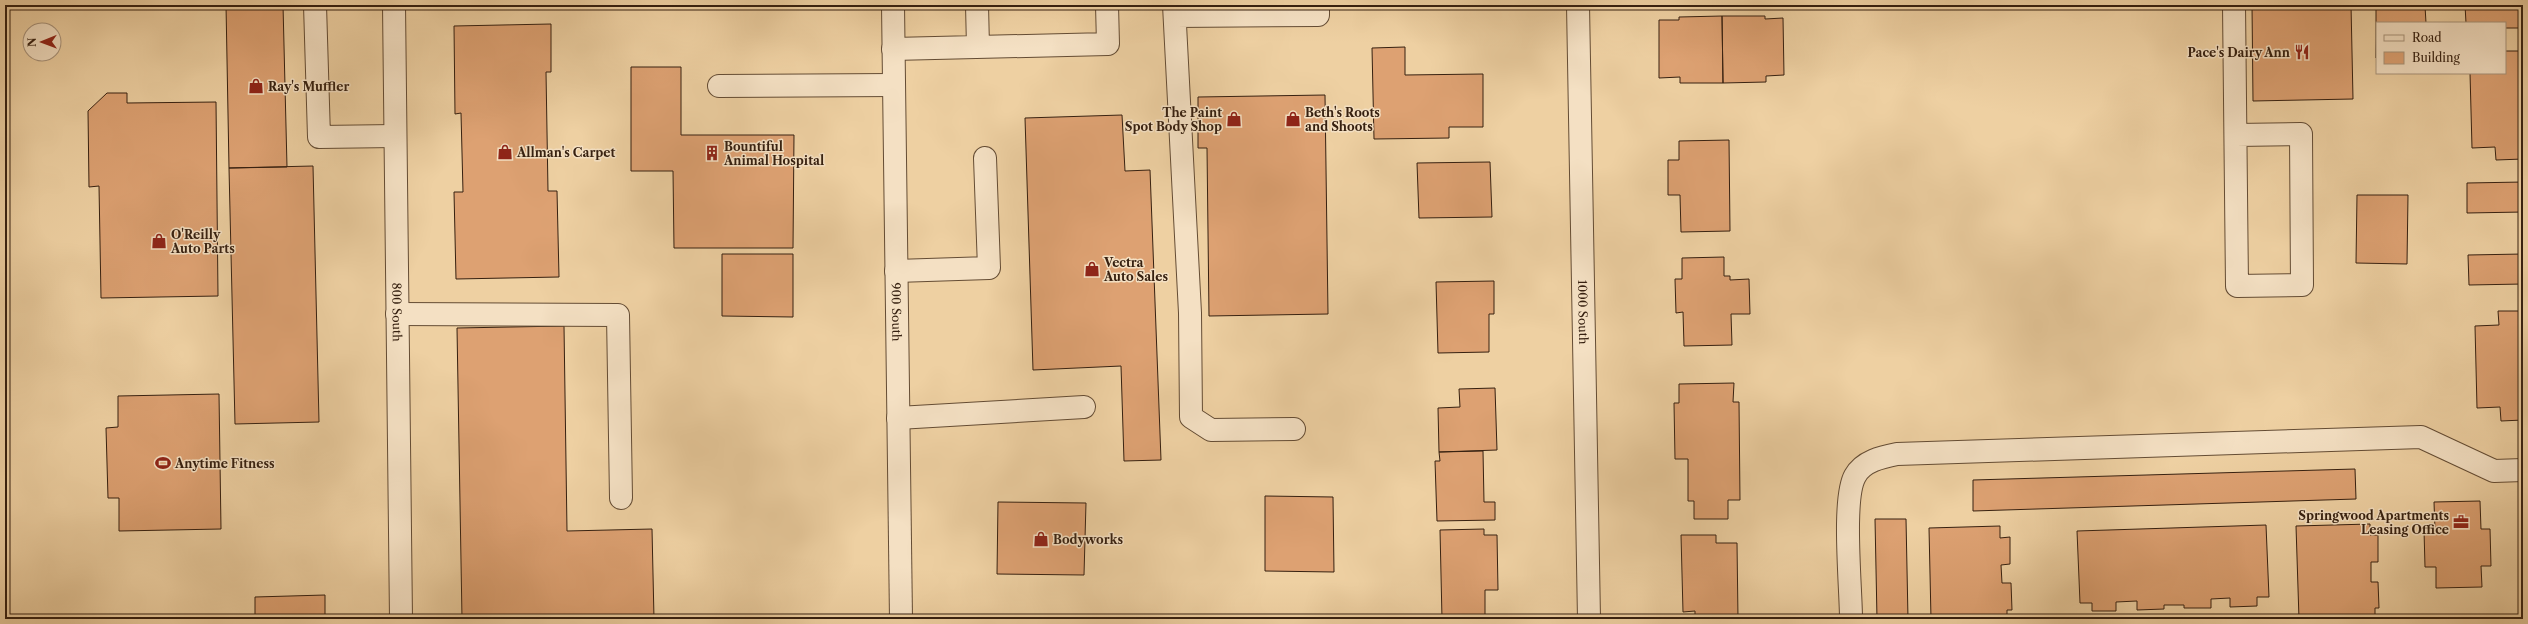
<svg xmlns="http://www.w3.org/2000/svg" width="2528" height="624" viewBox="0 0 2528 624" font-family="'Libre Caslon Text',serif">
<rect width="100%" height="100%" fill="#eed0a2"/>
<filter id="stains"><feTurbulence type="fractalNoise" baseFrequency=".005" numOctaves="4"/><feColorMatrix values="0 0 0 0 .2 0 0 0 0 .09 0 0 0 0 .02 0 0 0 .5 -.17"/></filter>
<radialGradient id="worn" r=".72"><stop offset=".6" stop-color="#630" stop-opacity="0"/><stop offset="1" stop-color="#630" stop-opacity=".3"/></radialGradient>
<path fill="#dda172" stroke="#362010" d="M226,5H283L287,167L229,168Z
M2252,5H2351L2353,99L2253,101Z
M2465,5H2523V28H2505V23H2466Z
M2376,6H2425L2426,23H2377L2376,58Z
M1722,16L1723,83H1680V77L1659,78V20H1679V17Z
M1722,16H1765V19L1783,18L1784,75L1766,76V82L1723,83Z
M551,24V72H546L548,191H557L559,277L456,279L454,192H463L461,113L455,114L454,26Z
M1405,47V75L1483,74V127H1449V138L1374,139L1372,48Z
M2505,51H2523V159L2496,160L2495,147L2472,148L2470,73H2505Z
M631,67H681V135H794L793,248H674L673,171H631Z
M107,93H127V103L216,102L218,296L101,298L99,186L89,187L88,111Z
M1325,95L1328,314L1209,316L1207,148H1198V97Z
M1122,115L1125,171L1150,170L1161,460L1124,461L1121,366L1033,370L1025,118Z
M1729,140L1730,231L1681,232L1680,195H1668V160H1679V141Z
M1490,162L1492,217L1419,218L1417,163Z
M313,166L319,422L235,424L229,168Z
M2523,182V212L2467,213V183Z
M2357,195H2408L2407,264L2356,263Z
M722,254H793V317L722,316Z
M2523,254V284L2469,285L2468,255Z
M1724,257V276H1730V280L1749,279L1750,314H1731L1732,345L1684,346L1683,312L1676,313L1675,279H1682V258Z
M1494,281V314H1489V352L1438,353L1436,282Z
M2498,311H2523V420L2501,421L2500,407L2477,408L2475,326L2499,325Z
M564,326L567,531L652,529L654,619H462L457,328Z
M1734,383L1733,402H1739L1740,500H1728V519H1694V501H1688V459H1675L1674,403H1679V384Z
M1495,388L1497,450L1439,452L1438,408L1460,407L1459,389Z
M219,394L221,529L119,531V498H108L106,428L118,427V396Z
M1483,451L1484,502H1495V520L1437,521L1435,461H1440L1439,452Z
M2355,469L2356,499L1973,511V480Z
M1265,496L1333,497L1334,572L1265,571Z
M2480,501L2481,529H2490L2491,566H2481L2482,587L2436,588V567H2425L2424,530H2435L2434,502Z
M998,502L1086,503L1084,575L997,574Z
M1875,519H1906L1908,619H1877Z
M2370,524V535H2378V562H2371V582H2378L2379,608H2375V619H2299L2296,526Z
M2266,525L2269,597H2257V606L2230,607V598L2211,599V608H2184V605H2164V609L2137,610V601L2116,602V611H2092V603H2080L2077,531Z
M2000,526V538L2010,537V564L2001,565L2002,583H2011L2012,610H2007V619H1931L1929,528Z
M1484,529V535H1497L1498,590H1485V619H1442L1440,530Z
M1681,535H1716V543H1737L1738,619H1695V611L1683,612Z
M325,595V619H255V597Z"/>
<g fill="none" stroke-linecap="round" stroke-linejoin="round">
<defs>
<path id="service" d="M315,5L319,137L395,136
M977,5L978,47
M1174,5L1190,313L1191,417L1211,430L1294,429
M2234,5L2237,286L2302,285L2301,134L2236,135
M1175,16L1318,15V5
M893,49L1108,44L1107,5
M719,86L894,85
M896,271L989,268L985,158
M397,314L618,315L621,498
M898,418L1084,407
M1851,619C1851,588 1842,499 1855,476C1863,461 1882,457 1897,454L2421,437L2494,471L2523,470"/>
<g id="minor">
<path id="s1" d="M394,5L401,619"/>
<path id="s2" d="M893,5L901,619"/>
<path id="s3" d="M1578,5L1589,619"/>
</g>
</defs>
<use href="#service" stroke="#644c34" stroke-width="24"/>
<use href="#minor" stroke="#644c34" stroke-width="24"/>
<use href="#service" stroke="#f4e0c3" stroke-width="22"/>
<use href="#minor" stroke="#f4e0c3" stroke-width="22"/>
</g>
<defs>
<symbol id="restaurant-bare" viewBox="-9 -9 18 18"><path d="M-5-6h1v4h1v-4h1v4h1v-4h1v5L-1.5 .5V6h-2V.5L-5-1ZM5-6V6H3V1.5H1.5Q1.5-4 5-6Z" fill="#8f2418" stroke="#f4e0c3" stroke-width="2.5" paint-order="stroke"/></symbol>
<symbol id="shop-bare" viewBox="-9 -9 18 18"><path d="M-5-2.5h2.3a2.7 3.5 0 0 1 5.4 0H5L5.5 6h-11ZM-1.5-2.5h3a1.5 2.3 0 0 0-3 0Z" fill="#8f2418" stroke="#f4e0c3" stroke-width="2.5" paint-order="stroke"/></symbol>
<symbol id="building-bare" viewBox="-9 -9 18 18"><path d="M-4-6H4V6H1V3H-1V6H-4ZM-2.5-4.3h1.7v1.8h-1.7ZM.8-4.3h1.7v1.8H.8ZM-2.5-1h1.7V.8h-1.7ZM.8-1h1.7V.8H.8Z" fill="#8f2418" stroke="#f4e0c3" stroke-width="2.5" paint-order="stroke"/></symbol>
<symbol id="stadium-bare" viewBox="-9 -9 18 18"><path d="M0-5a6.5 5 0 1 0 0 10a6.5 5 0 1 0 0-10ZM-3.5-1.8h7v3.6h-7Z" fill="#8f2418" stroke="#f4e0c3" stroke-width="2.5" paint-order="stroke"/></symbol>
<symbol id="office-bare" viewBox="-9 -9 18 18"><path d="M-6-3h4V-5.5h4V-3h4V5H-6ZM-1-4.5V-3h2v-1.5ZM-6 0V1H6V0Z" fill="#8f2418" stroke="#f4e0c3" stroke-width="2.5" paint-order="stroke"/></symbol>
</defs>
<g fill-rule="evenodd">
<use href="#restaurant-bare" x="2291" y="41" width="22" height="22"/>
<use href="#shop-bare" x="245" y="75" width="22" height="22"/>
<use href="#shop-bare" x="1223" y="108" width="22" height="22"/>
<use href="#shop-bare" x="1282" y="108" width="22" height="22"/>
<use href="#shop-bare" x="494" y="141" width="22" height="22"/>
<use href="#building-bare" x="701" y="142" width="22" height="22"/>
<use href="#shop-bare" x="148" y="230" width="22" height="22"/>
<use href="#shop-bare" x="1081" y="258" width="22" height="22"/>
<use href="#stadium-bare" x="152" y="452" width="22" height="22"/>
<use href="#office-bare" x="2450" y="511" width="22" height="22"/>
<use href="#shop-bare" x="1030" y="528" width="22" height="22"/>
</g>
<g text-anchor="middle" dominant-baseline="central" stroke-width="3" stroke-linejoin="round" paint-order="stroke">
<g font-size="12" font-weight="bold" fill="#362010" stroke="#f4e0c3" text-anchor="start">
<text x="2290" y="52" text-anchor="end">Pace's Dairy Ann</text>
<text x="268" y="86">Ray's Muffler</text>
<text x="1222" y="112" text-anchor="end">The Paint<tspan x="1222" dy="14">Spot Body Shop</tspan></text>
<text x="1305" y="112">Beth's Roots<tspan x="1305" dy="14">and Shoots</tspan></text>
<text x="724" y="146">Bountiful<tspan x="724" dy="14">Animal Hospital</tspan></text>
<text x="517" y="152">Allman's Carpet</text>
<text x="171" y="234">O'Reilly<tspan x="171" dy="14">Auto Parts</tspan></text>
<text x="1104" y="262">Vectra<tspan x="1104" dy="14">Auto Sales</tspan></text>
<text x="175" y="463">Anytime Fitness</text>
<text x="2449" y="515" text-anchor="end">Springwood Apartments<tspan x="2449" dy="14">Leasing Office</tspan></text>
<text x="1053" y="539">Bodyworks</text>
</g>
<g font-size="12" fill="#362010" stroke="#f4e0c3">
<text stroke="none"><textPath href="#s1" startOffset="307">800 South</textPath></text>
<text stroke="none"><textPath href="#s2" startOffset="307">900 South</textPath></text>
<text stroke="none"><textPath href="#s3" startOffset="307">1000 South</textPath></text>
</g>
</g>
<rect width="2528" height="624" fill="none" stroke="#eed0a2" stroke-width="20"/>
<rect x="6" y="6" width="2516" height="612" fill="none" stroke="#362010" stroke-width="2"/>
<rect x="10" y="10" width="2508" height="604" fill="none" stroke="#362010"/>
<rect x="2376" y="22" width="130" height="52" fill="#f4e0c3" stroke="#a8937b"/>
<rect x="2384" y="35" width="20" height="6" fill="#f4e0c3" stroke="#a8937b"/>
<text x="2412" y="42" font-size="12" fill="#362010">Road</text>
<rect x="2384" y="52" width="20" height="12" fill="#dda172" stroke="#a8937b"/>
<text x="2412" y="62" font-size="12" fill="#362010">Building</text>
<g transform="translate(42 42) rotate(269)"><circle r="19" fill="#f4e0c3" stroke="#a8937b"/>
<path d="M0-3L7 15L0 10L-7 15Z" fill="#8f2418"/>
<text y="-6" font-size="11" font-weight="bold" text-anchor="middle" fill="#362010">N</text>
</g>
<rect width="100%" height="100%" filter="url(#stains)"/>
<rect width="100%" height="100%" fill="url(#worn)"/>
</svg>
